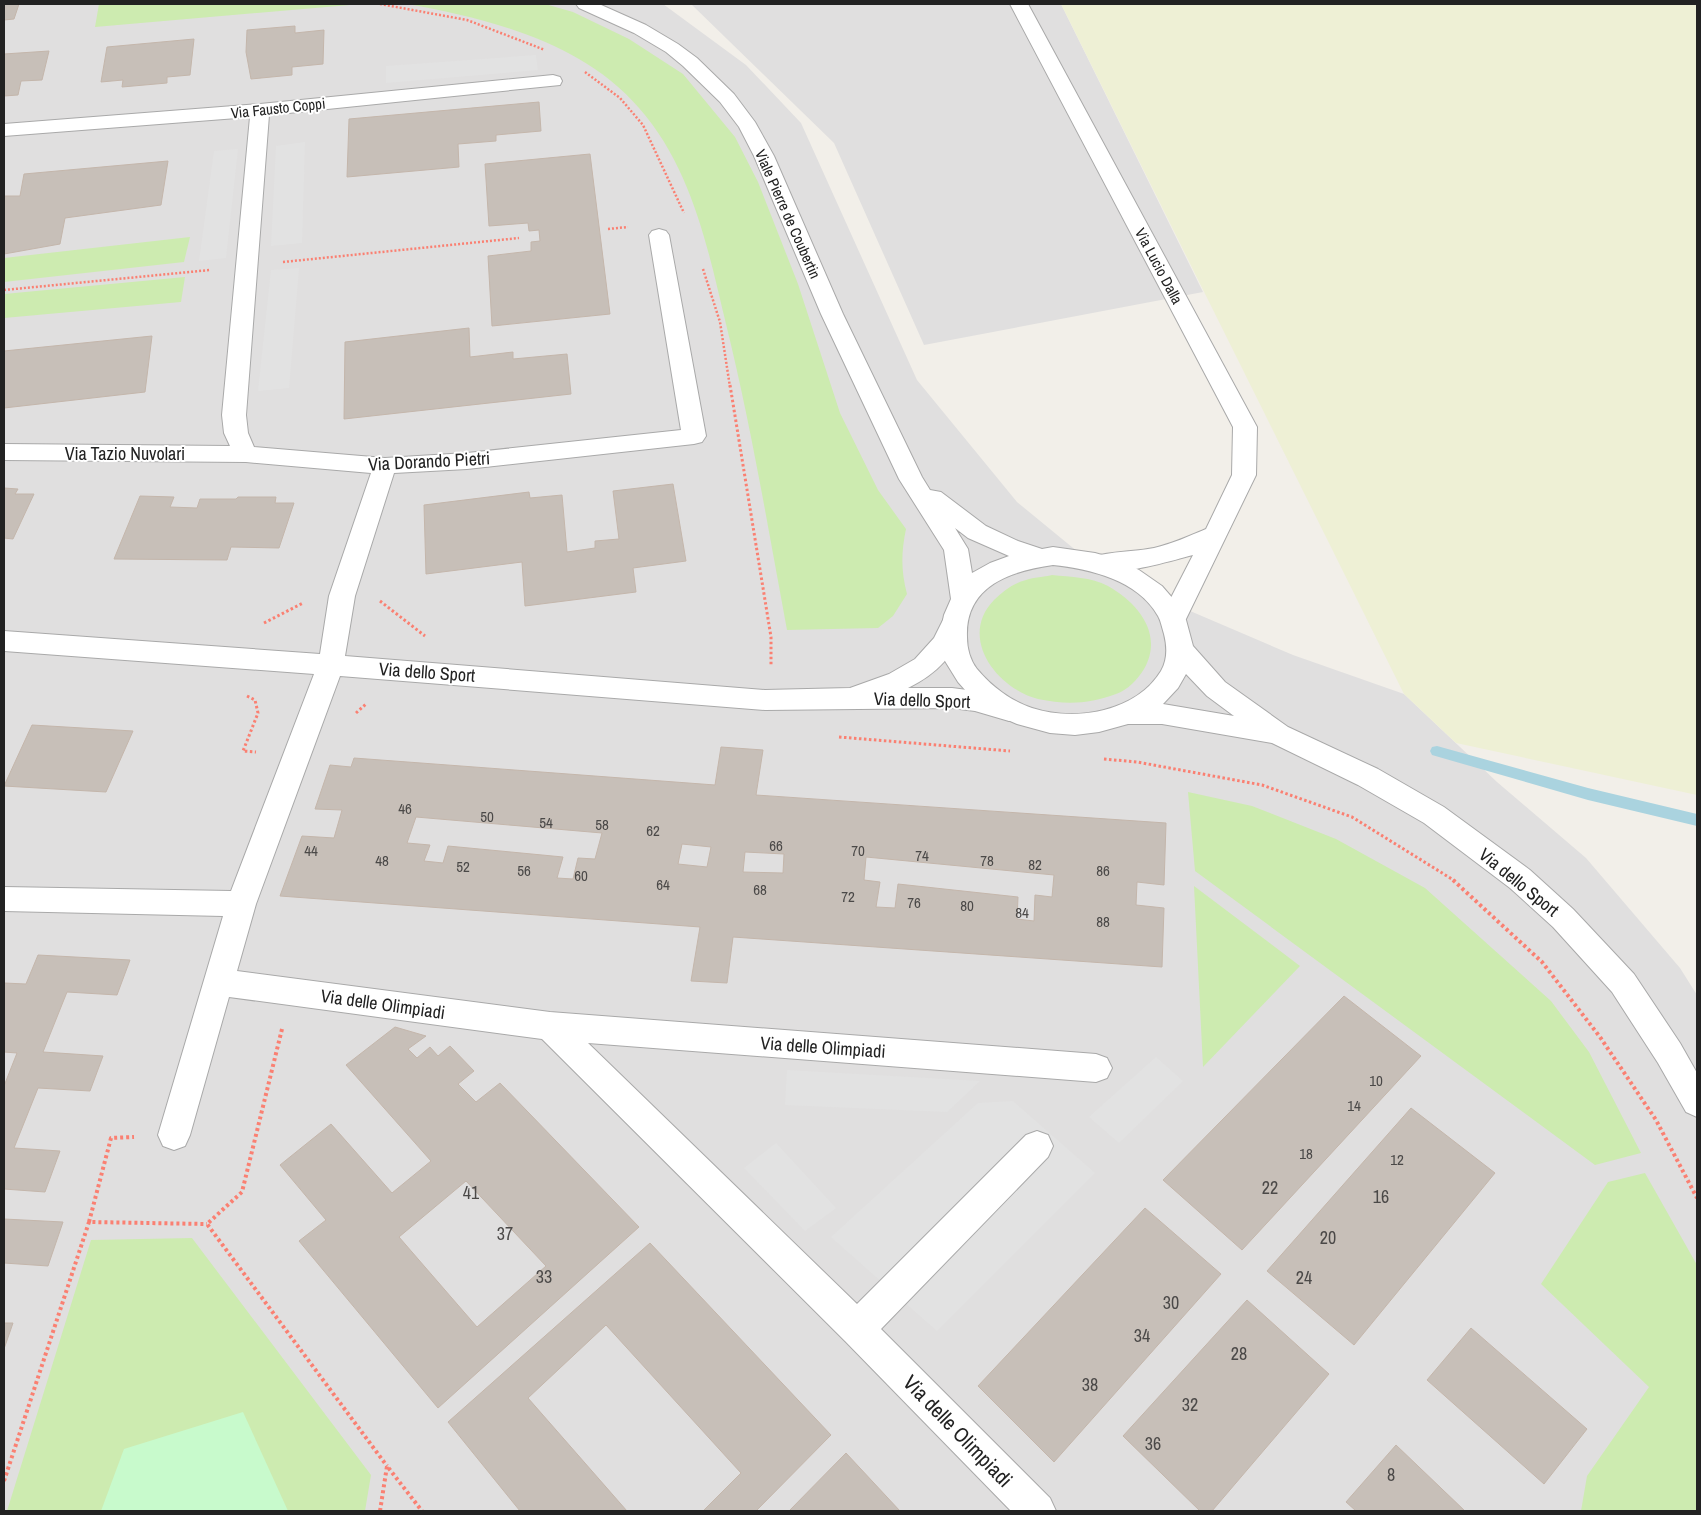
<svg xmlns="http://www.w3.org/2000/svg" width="1701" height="1515" viewBox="0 0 1701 1515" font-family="'Archivo Narrow',sans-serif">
<rect width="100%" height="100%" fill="#f2efe9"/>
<path fill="#e0dfdf" d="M4,4H663L746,65L801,123L917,380L1017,502L1106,575L1293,655L1404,694L1497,782L1586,858L1680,968L1697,995V1511H4Z
M691,4H1061L1203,292L924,345L834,143Z"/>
<path fill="#eef0d5" d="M1061,4H1697V795L1456,743L1404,694Z"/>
<path fill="#cdebb0" d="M99,4H342L350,5L95,27Z
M407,4H545L573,12L629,39L683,74L735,137L758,182L798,284L840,413L878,490L906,529C901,553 901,571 907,594L893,616L878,628L787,630C768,528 751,425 726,324C708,249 692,168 639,108C582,42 490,19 407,4Z
M190,237L184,262L4,282V258Z
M185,277L181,302L4,318V294Z
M1052,575C1071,577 1091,577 1108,586C1138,603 1164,634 1144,669C1138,679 1128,690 1116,694C1090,704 1066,705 1038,699C996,688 958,637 994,600C1003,591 1014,583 1026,580C1034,577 1044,577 1052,575Z
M1188,792L1252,806L1336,839L1425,888L1551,1001L1589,1052L1641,1153L1595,1165L1195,871Z
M1194,886L1300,966L1203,1067Z
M1645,1173L1697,1265V1511H1581L1587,1476L1649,1387L1541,1284L1608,1182Z
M192,1238L371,1475L365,1511H7L91,1240Z"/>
<path fill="#c8facc" d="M243,1412L288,1511H101L124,1449Z"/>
<path fill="#e2e2e2" d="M536,55L538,70L386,83V66Z
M305,142L302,243L271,246L276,146Z
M238,149L226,258L199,261L214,151Z
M299,268L289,388L258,391L271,270Z
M1156,1057L1183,1081L1119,1143L1089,1117Z
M787,1070L980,1081L947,1112L785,1105Z
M1013,1101L1095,1173L937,1331L831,1237L978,1103Z
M776,1143L836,1208L805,1231L744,1168Z"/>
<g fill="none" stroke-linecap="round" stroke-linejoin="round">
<path fill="#aad3df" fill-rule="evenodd" d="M1437,746L1588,788L1697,814V826L1588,800L1432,755L1430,751L1432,747Z"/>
</g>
<path fill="#c7bfb8" stroke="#c4b6ab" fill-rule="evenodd" d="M4,4H19L14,19L4,20Z
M295,26V33L324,30L323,64L292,67V75L251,79L246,52L247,30Z
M194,39L190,75L167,77V83L122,87L123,80L101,82L107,47Z
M49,51L42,80L21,81L18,95L4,96V54Z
M539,102L541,131L496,135V141L458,144L459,167L347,177L349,119Z
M590,154L610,314L492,326L488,256L531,251V242L540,241L539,230L529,231L528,223L489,226L485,164Z
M168,161L161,205L65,218L60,244L4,254V196H20L24,174Z
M469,328L470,357L513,352V359L567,354L571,394L344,419L345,342Z
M152,336L145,392L4,408V351Z
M673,484L686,561L633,568L636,592L525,606L522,562L426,574L424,505L529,492L530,498L562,495L567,552L595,548V541L619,539L613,491Z
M4,488L18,489L15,494H34L13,539L4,538Z
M140,496L174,497L170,507L197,508L200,499H236L238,497H276L275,503H294L279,548L231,547L227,560L114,559Z
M32,725L133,731L106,792L4,786Z
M721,747L763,750L756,795L1166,823L1164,885L1137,882L1136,905L1164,908L1162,967L733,937L727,983L691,981L700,927L280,896L302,836L334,838L342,810L315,809L330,765L351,767L354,758L715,785ZM416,817L602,833L595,859L578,858L573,879L557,878L563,857L448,846L443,863L424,861L430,845L407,843ZM682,844L711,847L707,867L678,864ZM745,852L784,854L783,873L743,872ZM866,857L1054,875L1052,897L1035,895L1034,921L1017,919L1018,897L898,884L895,908L876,907L880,882L864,880Z
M38,955L130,960L117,995L67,992L43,1052L103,1056L90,1091L38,1088L14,1148L60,1151L45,1192L4,1189V1086L17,1053L4,1052V983L26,984Z
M1344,996L1421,1056L1242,1250L1163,1180Z
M395,1027L426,1036L408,1049L417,1058L430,1047L438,1056L450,1046L474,1071L458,1084L476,1102L500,1083L639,1227L438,1408L299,1241L326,1220L280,1165L331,1124L392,1193L431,1161L346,1065ZM466,1181L546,1266L477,1327L399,1237Z
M1411,1108L1495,1173L1354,1345L1267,1271Z
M1145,1208L1221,1274L1054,1462L978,1386Z
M4,1219L63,1222L48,1266L4,1263Z
M650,1243L831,1435L756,1511H703L741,1473L606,1325L528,1398L627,1511H520L448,1422Z
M1247,1300L1329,1374L1212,1511H1200L1123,1436Z
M4,1323H13L4,1349Z
M1471,1328L1587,1429L1544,1484L1427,1380Z
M1396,1445L1465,1511H1356L1346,1502Z
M846,1453L900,1511H789Z"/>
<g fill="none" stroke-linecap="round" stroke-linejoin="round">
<defs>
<path id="minor" d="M1010,4H1028L1257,427L1256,475L1186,619L1182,626L1173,628L1164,626L1160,619L1193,555C1167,562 1118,577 1092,569L1089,563L1092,557C1112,551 1134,552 1154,548C1172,544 1189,536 1206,529L1232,475L1233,427Z
M553,75L560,77L562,81L560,85L269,115L246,415L248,433L254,447L385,458L467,453L681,430L649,235L652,231L659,229L666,231L669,235L706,436L702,442L694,444L467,469L394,473L355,596L345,656L765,690L850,688L889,674L915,659L934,638L944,618L953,615L962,618L966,625C952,656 940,672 908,688H952L975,691L1019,704L1022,711L1019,718L1009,721L975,711L952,708L765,710L340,676L256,904L237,971L550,1012L1096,1054L1107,1058L1112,1068L1107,1078L1096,1082L588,1043L857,1304L1026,1135L1037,1131L1048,1135L1053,1146L1048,1157L881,1329L1050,1498L1056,1511H1011L845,1341L542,1039L229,997L190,1135L185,1146L174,1150L163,1146L158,1135L223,916L4,911V887L231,891L314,674L4,651V631L320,654L329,596L371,473L246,462L4,460V444L230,446L224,433L222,415L250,117L4,136V124L260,104Z"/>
<path id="tertiary" d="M576,4H599L646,25L678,44L697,58L734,94L755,122L774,156L843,314L922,477L930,490L941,492L986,526L1018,541L1042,549L1053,547L1095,553L1116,559L1139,570L1162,586L1175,601L1186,620L1193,646L1225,682L1288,727L1378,769L1444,807L1530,870L1573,909L1634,974L1680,1043L1697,1073V1117L1686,1112L1658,1063L1612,992L1553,927L1510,888L1424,823L1358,785L1272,743L1162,724H1128L1099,732L1075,735L1050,733L1017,724L994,714L974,700L958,682L945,661L941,645V630L944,615L951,599L944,550L899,479L821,314L754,156L739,127L720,102L683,66L666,52L634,33L579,8ZM955,528L968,538L1009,556L990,563L972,573L968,549ZM1053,565C1090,569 1138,580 1158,616C1161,621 1162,628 1164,634C1167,646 1168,659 1161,671C1136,712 1075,722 1032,708C1011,701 991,686 977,669C970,660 967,648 967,637C965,585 1012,571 1053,565ZM1186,674L1207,696L1234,716L1163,704L1178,688Z"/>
</defs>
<use href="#minor" stroke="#a9a9a9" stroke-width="2"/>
<use href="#tertiary" stroke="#a9a9a9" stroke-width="2"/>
<path stroke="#fa8072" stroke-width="2.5" stroke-dasharray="2 2" stroke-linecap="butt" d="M380,4L467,20L545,50
M585,72L620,98L643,125L684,213
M608,229L628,227
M283,262L519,238
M703,269L720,322L730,387
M4,290L210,270"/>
<path stroke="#fa8072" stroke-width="3" stroke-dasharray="2.5 2.5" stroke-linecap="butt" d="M730,385L771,637V666
M380,601L425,636
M264,623L303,603
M247,696L255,700L258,713L243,751L256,752
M356,713L366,704
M839,737L1010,751
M1104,759L1137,762L1262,785L1352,817L1455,881"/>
<path stroke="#fa8072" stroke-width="4" stroke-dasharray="3 3" stroke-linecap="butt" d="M1453,880L1542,962L1600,1037L1656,1120L1697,1198
M282,1029L242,1192L207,1224L387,1466
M89,1222L111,1138L134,1137
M4,1481L89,1222L207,1224
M380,1511L387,1466L422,1511"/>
<use href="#minor" fill="#fff" fill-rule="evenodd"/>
<use href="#tertiary" fill="#fff" fill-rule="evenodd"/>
</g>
<g text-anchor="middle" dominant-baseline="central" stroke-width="4" stroke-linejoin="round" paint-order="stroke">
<g font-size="15" fill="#222" stroke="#fff">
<text transform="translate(278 108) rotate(-6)">Via Fausto Coppi</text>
<text transform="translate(788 214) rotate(66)">Viale Pierre de Coubertin</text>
<text transform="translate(1159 266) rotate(62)">Via Lucio Dalla</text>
</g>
<g font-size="15" fill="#4b4948">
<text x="405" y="808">46</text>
<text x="487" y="816">50</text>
<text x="546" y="822">54</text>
<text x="602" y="824">58</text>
<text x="653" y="830">62</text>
<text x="776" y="845">66</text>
<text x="311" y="850">44</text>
<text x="858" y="850">70</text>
<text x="922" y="855">74</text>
<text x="382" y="860">48</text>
<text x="987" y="860">78</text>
<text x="1035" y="864">82</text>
<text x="463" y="866">52</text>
<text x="524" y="870">56</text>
<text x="1103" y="870">86</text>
<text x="581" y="875">60</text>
<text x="663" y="884">64</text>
<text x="760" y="889">68</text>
<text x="848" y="896">72</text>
<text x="914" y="902">76</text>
<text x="967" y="905">80</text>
<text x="1022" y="912">84</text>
<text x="1103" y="921">88</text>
<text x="1376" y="1080">10</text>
<text x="1354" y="1105">14</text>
<text x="1306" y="1153">18</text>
<text x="1397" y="1159">12</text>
</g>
<g font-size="18" fill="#222" stroke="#fff">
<text x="125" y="453">Via Tazio Nuvolari</text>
<text transform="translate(429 461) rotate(-3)">Via Dorando Pietri</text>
<text transform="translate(427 672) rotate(4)">Via dello Sport</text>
<text transform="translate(922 700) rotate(2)">Via dello Sport</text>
<text transform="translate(1519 882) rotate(39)">Via dello Sport</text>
<text transform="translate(383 1004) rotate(8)">Via delle Olimpiadi</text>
<text transform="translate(823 1047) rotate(4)">Via delle Olimpiadi</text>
</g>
<g font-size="18" fill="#4b4948">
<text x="1270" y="1187">22</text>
<text x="471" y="1192">41</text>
<text x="1381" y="1196">16</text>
<text x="505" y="1233">37</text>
<text x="1328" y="1237">20</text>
<text x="544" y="1276">33</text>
<text x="1304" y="1277">24</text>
<text x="1171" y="1302">30</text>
<text x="1142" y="1335">34</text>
<text x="1239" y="1353">28</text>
<text x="1090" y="1384">38</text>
<text x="1190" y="1404">32</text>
<text x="1153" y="1443">36</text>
<text x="1391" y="1474">8</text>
</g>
<g font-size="21" fill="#222" stroke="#fff">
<text transform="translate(958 1431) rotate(46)">Via delle Olimpiadi</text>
</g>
</g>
<rect width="1701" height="1515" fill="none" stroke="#222222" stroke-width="10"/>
</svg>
